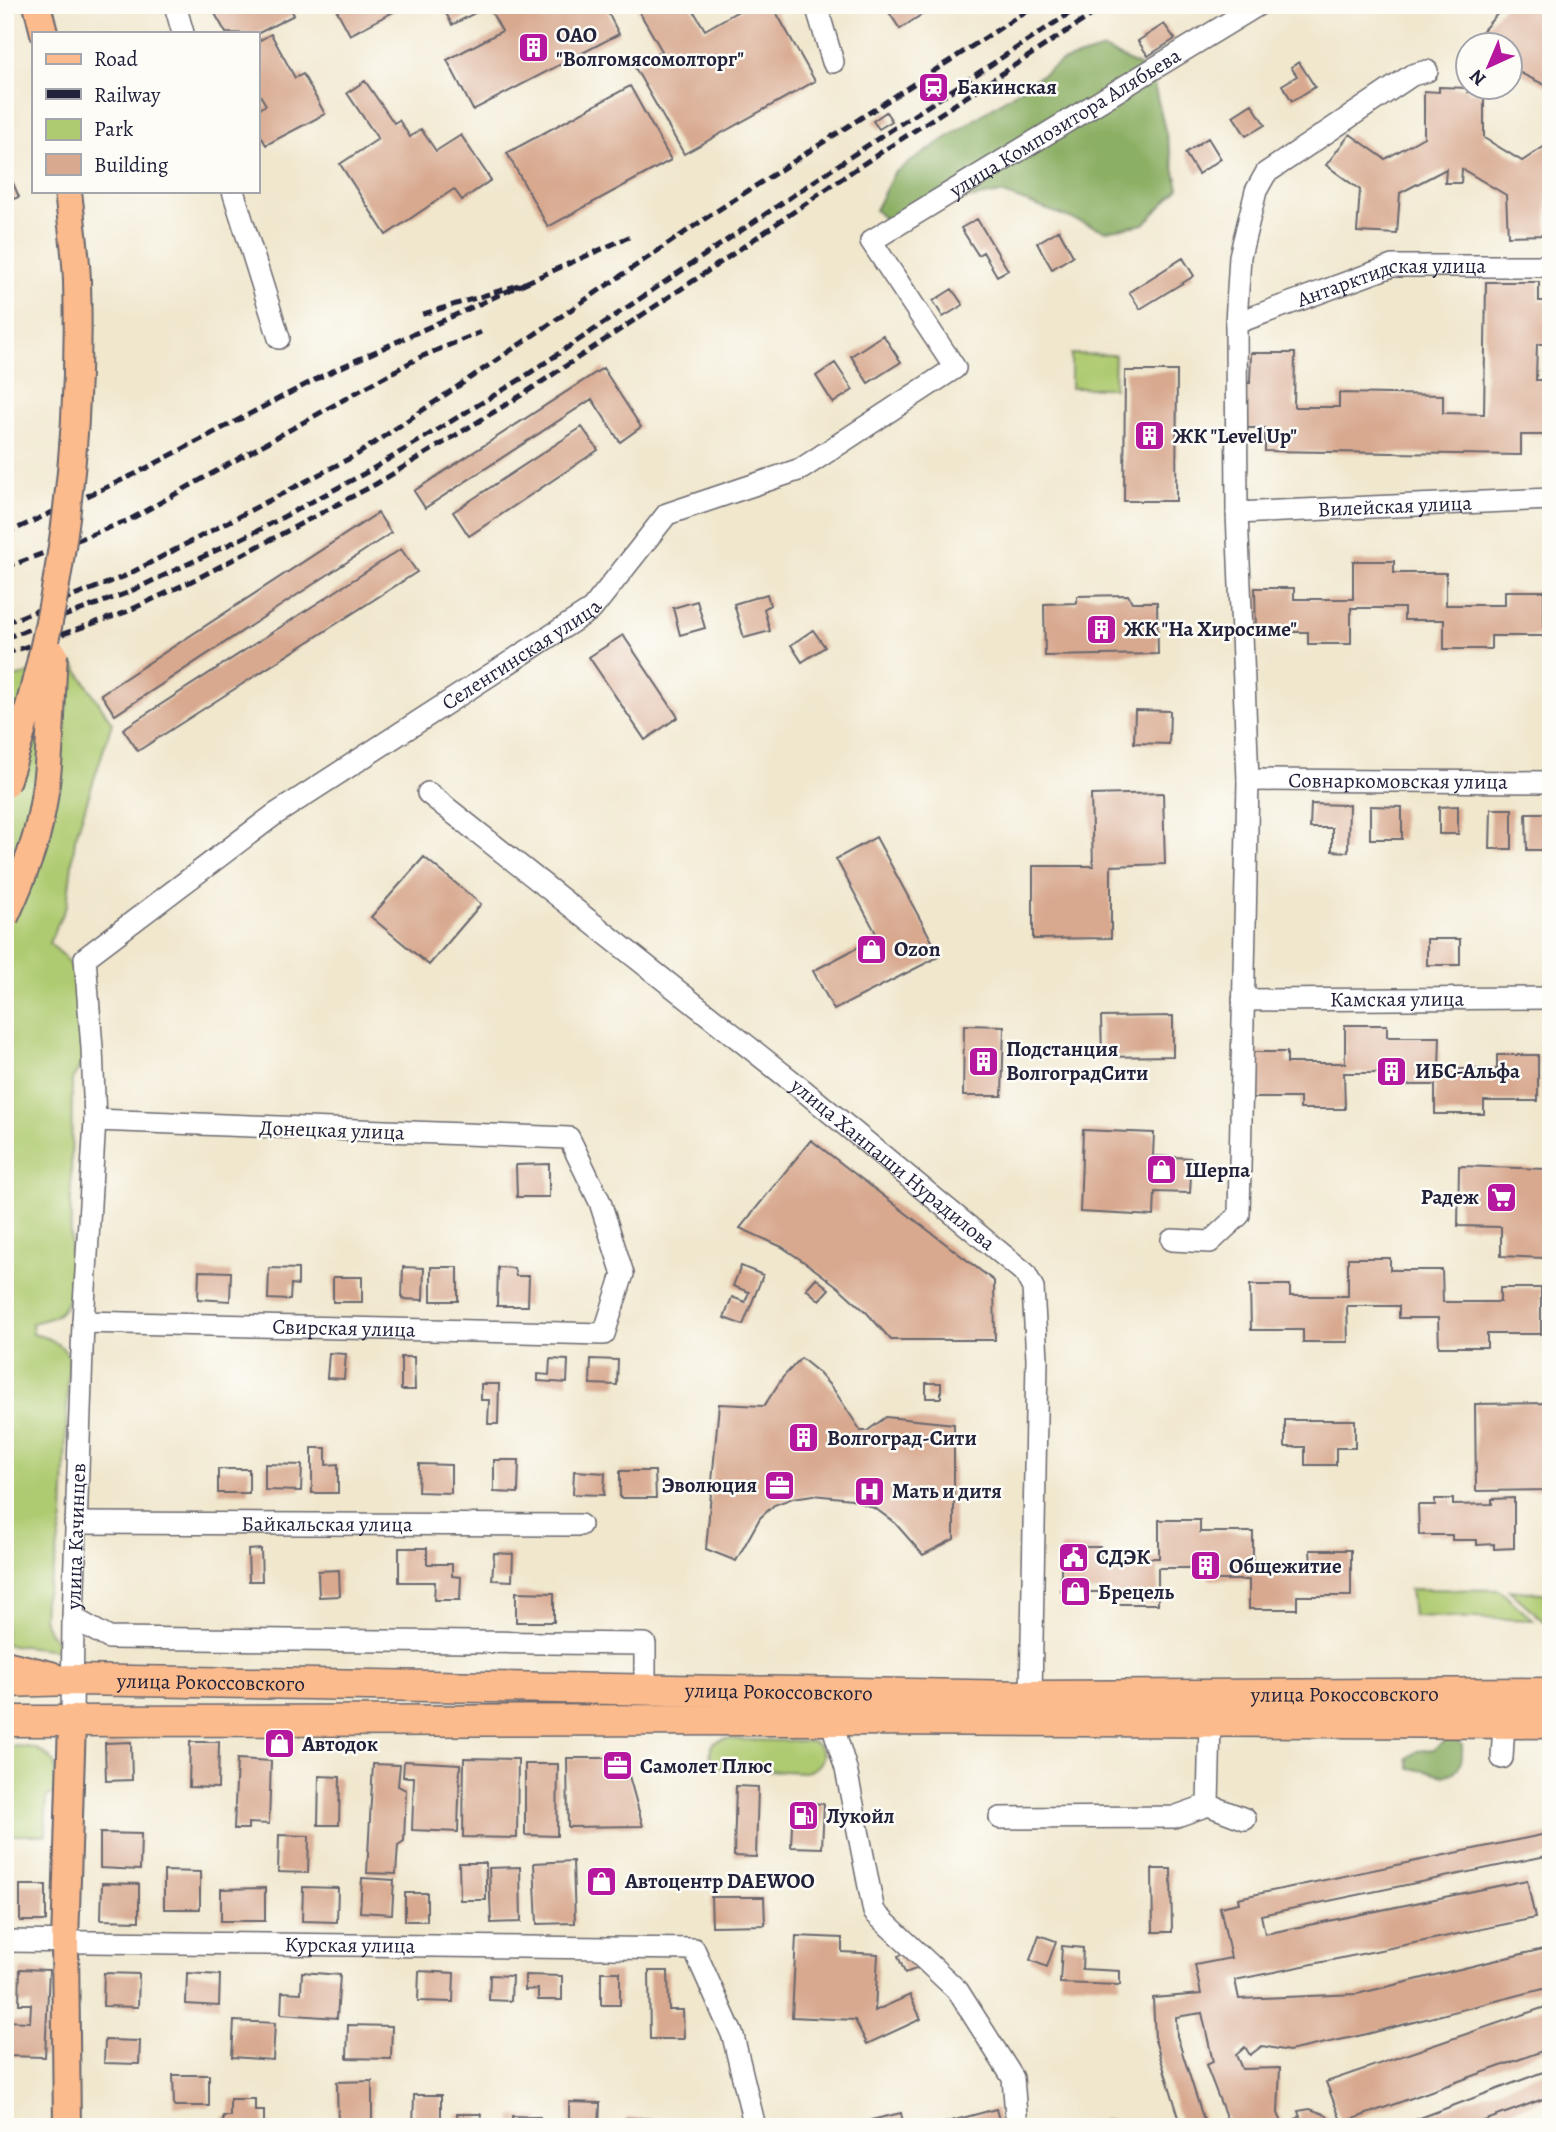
<svg xmlns="http://www.w3.org/2000/svg" width="1556" height="2132" viewBox="0 0 1556 2132" font-family="Alegreya,serif">
<rect width="100%" height="100%" fill="#fdfcf7"/>
<filter id="ink" filterUnits="userSpaceOnUse"><feTurbulence type="fractalNoise" baseFrequency=".0143" numOctaves="2"/><feDisplacementMap in="SourceGraphic" scale="14" xChannelSelector="R" yChannelSelector="G"/><feConvolveMatrix kernelMatrix="1 2 1 2 8 2 1 2 1" color-interpolation-filters="sRGB"/></filter>
<filter id="wash" filterUnits="userSpaceOnUse"><feTurbulence type="fractalNoise" baseFrequency=".00686" numOctaves="4" result="noise"/><feDisplacementMap in="SourceGraphic" scale="28" xChannelSelector="R" yChannelSelector="G"/><feGaussianBlur stdDeviation="1.57" result="paint"/><feColorMatrix in="noise" values="0 0 0 0 0 0 0 0 0 0 0 0 0 0 0 0 0 1.4 0 .05"/><feComposite in="paint" operator="in"/></filter>
<g filter="url(#wash)">
<rect width="100%" height="100%" fill="#f0e7cd"/>
<path fill="#afcb71" stroke="#687656" stroke-width="2" d="M1071,354L1115,355L1114,388H1071Z
M73,663L112,723L75,839L67,905L49,943L64,956L74,972L92,1048L72,1079L70,1294C63,1317 53,1318 32,1323L33,1334C50,1338 59,1342 69,1356L63,1518L54,1568L44,1600L43,1618L50,1633L67,1651L5,1644V679Z
M1410,1589L1499,1590L1533,1620L1413,1616Z
M1509,1590L1551,1594V1621H1544Z
M723,1739L813,1742L819,1747L823,1755C820,1765 817,1768 806,1772L717,1768C709,1759 709,1754 713,1743Z
M5,1746C27,1746 41,1746 55,1764L57,1794L49,1795L46,1799V1835H5Z"/>
<path fill="#8baf63" stroke="#56684f" stroke-width="2" d="M1104,49L1151,72L1179,188L1144,224L1106,231L1001,193L946,203L888,222L875,210L894,173L1061,62Z
M1448,1738L1457,1739L1462,1745C1463,1759 1461,1773 1445,1775L1409,1768L1407,1758L1417,1751L1434,1749Z"/>
<g id="blocks">
<path fill="#d8a98f" d="M210,5H289L294,15L257,34L226,33Z
M334,5H406L350,35Z
M442,5H604L619,34L473,110L447,60L502,31L488,6L452,25Z
M642,5H690L705,30L749,5H772L815,81L684,154L634,66L662,51L637,8Z
M884,5H922L927,11L900,29Z
M1505,5H1551V88L1510,68V46H1475L1472,43Z
M1164,24L1175,39L1148,56L1138,41Z
M271,34L295,78L303,74L325,114L266,145L257,129V110L266,105L257,90V42Z
M1299,62L1315,87L1292,101L1282,85L1297,76L1291,67Z
M365,81L394,123L399,120L410,137L421,129L436,151L461,135L491,180L462,200L454,189L386,235L340,164L378,139L347,93Z
M630,86L671,160L548,227L507,153Z
M1439,87L1468,88V92H1484V138L1522,161L1551,142V191L1547,193V235L1508,236L1506,195L1462,169L1461,183H1445L1446,169L1400,193L1397,234L1357,232L1360,190L1326,165L1350,134L1385,159L1424,137V91L1439,92Z
M1252,104L1265,125L1246,136L1233,116Z
M886,112L892,121L879,129L873,121Z
M1208,138L1221,159L1198,174L1185,153Z
M10,176L19,197L5,202V179Z
M977,219L1008,270L997,276L983,252L978,255L961,228Z
M1059,230L1073,256L1052,269L1037,243Z
M1183,258L1194,276L1140,309L1129,292Z
M1486,282H1539V301H1547L1546,344H1537L1536,380H1550L1549,435H1521V455L1265,451V428H1241L1242,383H1250L1251,353H1295L1294,407H1339V393L1443,395V413L1484,414Z
M952,289L963,305L943,317L933,301Z
M883,335L901,362L868,383L851,356Z
M835,363L853,390L833,403L816,376Z
M603,368L641,427L620,442L592,399L425,508L414,491Z
M1125,371H1177L1176,501H1124Z
M582,427L598,450L469,536L453,512Z
M378,513L391,533L115,715L101,694Z
M401,549L417,572L138,751L123,729Z
M1353,561H1394V573H1446V605H1505V591H1544V636H1491V649H1444V620H1404V608H1351V644H1308V632H1256L1255,588H1294V599H1353Z
M767,594L770,605L764,609L770,631L744,638L734,604Z
M1128,595L1132,602H1157L1158,654L1045,656L1044,604L1077,603V596Z
M697,601L705,628L680,635L673,608Z
M813,630L825,647L802,662L791,645Z
M623,635L678,717L645,740L589,657Z
M1135,710L1170,711L1169,744L1134,743Z
M1163,793L1165,864L1111,866V938L1033,939V866H1093L1091,795Z
M1311,804L1349,805L1348,852L1332,851V828H1310Z
M1370,806L1402,807V839H1370Z
M1458,806V834H1439V807Z
M1491,809H1512V849H1490Z
M1526,813H1551V850H1527Z
M876,837L940,956L834,1010L813,971L878,937L836,859Z
M424,857L481,904L429,965L371,917Z
M1427,939H1460V965H1427Z
M1173,1016V1056L1102,1057L1101,1017Z
M964,1025L1004,1026L1002,1096H963Z
M1345,1025H1387V1037H1440L1439,1069H1497V1055H1538V1101H1484V1114H1435V1085H1396V1073H1344L1345,1109H1300V1098H1248L1247,1052H1287V1063H1345Z
M1083,1130L1154,1133L1153,1156L1192,1158L1190,1193L1155,1192L1154,1216L1080,1212Z
M811,1140L994,1281L995,1340H891L867,1313L837,1286L810,1266L782,1247L740,1228Z
M549,1164V1197H517L516,1165Z
M1459,1166L1546,1169L1544,1258L1501,1256V1227L1458,1226Z
M1348,1258H1390V1270H1442L1443,1302H1500V1288H1541V1334H1487V1347H1439L1438,1318H1399V1306H1347L1348,1342H1303V1330H1251L1250,1285H1290V1296H1348Z
M741,1266L763,1275L743,1325L724,1318L732,1297L745,1302L749,1292L733,1286Z
M403,1267L424,1268L423,1300L402,1299Z
M431,1267H458V1301H431Z
M498,1267L514,1268L516,1276H529L528,1306H497Z
M269,1268L298,1269V1285L291,1284L290,1300L268,1299Z
M199,1271L231,1272L230,1301L198,1299Z
M333,1277H362V1302H333Z
M816,1278L829,1289L819,1300L806,1289Z
M329,1353L346,1354L344,1379L327,1378Z
M401,1357H414L415,1390H401Z
M801,1358L817,1371L834,1390L861,1431H867L886,1417L954,1424V1539L923,1555L895,1523L876,1509L852,1499L813,1495L793,1498L774,1505L760,1518L736,1561L706,1549L719,1404L764,1406L783,1377Z
M550,1359L568,1360L567,1383L538,1381V1374L549,1375Z
M591,1359L618,1360L617,1385L590,1384Z
M926,1383H941V1398H926Z
M481,1384H499L498,1424H488L489,1400H481Z
M1548,1403L1549,1490L1476,1491L1475,1404Z
M1285,1420H1355V1448H1336V1465H1305V1447H1285Z
M312,1448H326V1465L338,1464V1493H312Z
M494,1460H519L518,1493L494,1492Z
M265,1464L302,1465L301,1491L265,1490Z
M419,1464L451,1465V1493L418,1492Z
M218,1469H249V1493H218Z
M574,1471L605,1473L604,1495L573,1494Z
M620,1471H655L656,1498H620Z
M1514,1498V1548L1494,1549V1544L1477,1545V1540H1452V1535H1419L1418,1505H1435V1499H1453V1505L1492,1504V1499Z
M1159,1520H1200V1532H1253V1564H1311L1310,1550H1351V1596H1297V1609H1249V1580H1209V1568H1158V1604H1114V1592H1061V1547H1100L1101,1558H1159Z
M399,1548H427V1564H452V1576L461,1577L460,1600H434L435,1582H399Z
M261,1549L262,1581H249L248,1550Z
M494,1553L513,1554L512,1581L492,1580Z
M339,1570L340,1596L319,1597L318,1571Z
M516,1592L554,1593V1622H516Z
M131,1742L132,1780L106,1781L105,1743Z
M190,1742H219L218,1788L189,1787Z
M464,1758L518,1759L517,1838L463,1837Z
M567,1758H624L643,1826L568,1827Z
M237,1759L271,1761L269,1824L248,1823V1829H234Z
M404,1761L460,1764L458,1832L412,1830L414,1777H403Z
M373,1764L400,1765L398,1786L406,1790L404,1841L398,1845L396,1874L367,1873Z
M525,1764H558L557,1836L525,1835Z
M319,1776L340,1777L339,1825H318Z
M736,1786L758,1787L756,1857L734,1856Z
M793,1802L824,1804L822,1848L791,1847Z
M100,1833L141,1834L140,1870L100,1868Z
M1551,1833V1855L1261,1915L1265,1934L1527,1880L1535,1918L1235,1980L1239,1999L1357,1994L1551,1947V1987L1367,2034L1289,2051L1262,2046L1250,2055L1245,2047L1236,2055L1242,2069L1280,2068L1278,2113L1283,2125L1300,2117L1298,2111L1310,2109L1327,2115L1332,2127H1230L1206,2065L1213,2062L1202,2013L1176,2017L1177,2036L1206,2127H1182L1155,2040L1153,1998L1201,1994L1195,1965L1231,1958L1220,1907L1239,1903L1238,1898Z
M279,1835L309,1836L308,1873L278,1872Z
M573,1861L575,1923L537,1924L534,1863Z
M459,1863H486V1900H460Z
M520,1867L521,1922L491,1923L489,1868Z
M1152,1869H1171L1172,1932H1153Z
M164,1871L200,1872V1909H164Z
M362,1878L394,1880L392,1914L360,1912Z
M102,1883L139,1884V1921L101,1920Z
M5,1884H12V1917H5Z
M20,1885H46V1921H20Z
M303,1887L338,1888L337,1922L302,1921Z
M265,1888V1921H221V1889Z
M405,1893H427V1921H405Z
M711,1897H764L765,1925L712,1926Z
M1039,1935L1056,1941L1047,1967L1030,1960Z
M796,1936L842,1938V1952L878,1954L875,2011L910,1995L921,2019L867,2044L855,2020L792,2017Z
M1062,1946L1083,1948L1082,1969L1120,1971V1985L1060,1983Z
M913,1951L919,1968L905,1973L898,1956Z
M20,1969L49,1970L45,2057L5,2056V2021L30,2022L31,2004H19Z
M419,1971L454,1973L453,2002L418,2001Z
M649,1971H668L669,2010H683L684,2039H650Z
M302,1972L340,1975L337,2018L281,2014L282,1992L301,1993Z
M601,1972H620V2005H601Z
M104,1973L139,1974L138,2007L103,2006Z
M187,1973L220,1975L219,2006L186,2004Z
M490,1975L512,1976L511,2001L489,2000Z
M525,1975L562,1976V2000H538V1989L525,1990Z
M1551,2005V2048L1342,2123L1326,2082Z
M234,2021L275,2023L273,2060L232,2057Z
M348,2025L392,2026L391,2059L347,2058Z
M105,2040L140,2041L139,2064L104,2063Z
M1551,2069V2096L1468,2127H1396Z
M173,2075H209V2106H174Z
M372,2081V2120H360V2127H338L337,2082Z
M414,2095H441V2127H413Z
M230,2099H255V2111H264V2127H223V2116H230Z
M569,2102L600,2103L599,2127H569Z
M996,2109L1001,2127H945L944,2123Z
M901,2113L904,2127H872L871,2120Z
M457,2114H481L480,2127H457Z
M512,2116L540,2117V2127H512Z
M626,2118L654,2119V2127H626Z
M1102,2119L1138,2121V2127H1102Z"/>
</g>
</g>
<g filter="url(#ink)">
<use href="#blocks" fill-opacity="0" stroke="#6a676e" stroke-width="2"/>
<g fill="none" stroke-linecap="round" stroke-linejoin="round">
<defs>
<g id="minor">
<path d="M175,5L183,33"/>
<path d="M816,5L833,62"/>
<path d="M233,191L279,338"/>
<path id="s1" d="M1236,323L1392,266H1551"/>
<path id="s2" d="M1237,513L1551,499"/>
<path id="s3" d="M1248,780L1551,782"/>
<path id="s4" d="M428,793L803,1090L1025,1273L1033,1288L1037,1359L1031,1696"/>
<path id="s5" d="M1243,1000L1551,998"/>
<path d="M1172,1240L1210,1242L1239,1215L1248,780L1237,513L1236,323L1240,256L1256,191L1266,173L1412,75L1427,71"/>
<path id="s6" d="M83,1322L604,1334L623,1274L600,1202L569,1138L95,1120"/>
<path id="s7" d="M75,1523L580,1525"/>
<path id="s8" d="M645,1689V1644L109,1638L73,1618L83,1322L95,1120L92,1048L85,958L274,815L592,609L667,514L801,469L955,368L871,241L1258,5"/>
<path d="M831,1720L846,1769L874,1912L958,1991L1013,2078L1017,2127"/>
<path d="M72,1722L73,1618"/>
<path d="M1210,1722L1208,1805L1245,1819"/>
<path d="M1502,1758L1504,1723"/>
<path d="M1000,1818L1174,1817L1208,1805"/>
<path id="s9" d="M5,1941L694,1949L733,2036L755,2127"/>
</g>
<path id="major" d="M37,5L44,33
M5,1664L51,1675
M67,2127L65,1942L72,1722"/>
<g id="highway">
<path id="s10" d="M5,1682L74,1680L1031,1696L1551,1693"/>
<path d="M5,1721L831,1720L1551,1723"/>
</g>
</defs>
<use href="#minor" stroke="#6a676e" stroke-width="24"/>
<use href="#major" stroke="#6a676e" stroke-width="30"/>
<use href="#highway" stroke="#6a676e" stroke-width="33"/>
<use href="#minor" stroke="#fff" stroke-width="21"/>
<use href="#major" stroke="#fbbb8d" stroke-width="26"/>
<use href="#highway" stroke="#fbbb8d" stroke-width="30"/>
<path stroke="#22223b" stroke-width="5" stroke-dasharray="10 5" stroke-linecap="butt" d="M525,283L629,237
M5,534L135,474L322,376L525,283L420,315
M5,568L129,520L418,358L481,332
M5,623L123,577L358,454L712,214L1036,5
M5,638L127,593L259,530L369,471L521,379L850,157L1082,5
M5,654L126,612L200,577L376,484L525,393L711,269L857,168L1107,5"/>
<defs>
<path id="major-bridge" d="M5,785C60,626 82,449 77,281C76,251 71,221 68,191
M5,917C17,891 28,864 36,837C52,778 50,714 54,654"/>
</defs>
<use href="#major-bridge" stroke="#6a676e" stroke-width="30" stroke-linecap="butt"/>
<use href="#major-bridge" stroke="#fbbb8d" stroke-width="26"/>
</g>
</g>
<defs>
<symbol id="building-square" viewBox="-11 -11 22 22"><rect x="-9" y="-9" width="18" height="18" rx="4" fill="#b5179e" stroke="#fdfcf7"/><path d="M-4-6H4V6H1V3H-1V6H-4ZM-2.5-4.3h1.7v1.8h-1.7ZM.8-4.3h1.7v1.8H.8ZM-2.5-1h1.7V.8h-1.7ZM.8-1h1.7V.8H.8Z" fill="#fff"/></symbol>
<symbol id="station-square" viewBox="-11 -11 22 22"><rect x="-9" y="-9" width="18" height="18" rx="4" fill="#b5179e" stroke="#fdfcf7"/><path d="M-3-6H3Q5-6 5-4V2Q5 4 3 4L4.5 6H3L1.5 4h-3L-3 6H-4.5L-3 4Q-5 4-5 2V-4Q-5-6-3-6ZM-3.5-4v3h7v-3ZM-3.5 1v1.5H-2V1ZM2 1v1.5H3.5V1Z" fill="#fff"/></symbol>
<symbol id="shop-square" viewBox="-11 -11 22 22"><rect x="-9" y="-9" width="18" height="18" rx="4" fill="#b5179e" stroke="#fdfcf7"/><path d="M-5-2.5h2.3a2.7 3.5 0 0 1 5.4 0H5L5.5 6h-11ZM-1.5-2.5h3a1.5 2.3 0 0 0-3 0Z" fill="#fff"/></symbol>
<symbol id="supermarket-square" viewBox="-11 -11 22 22"><rect x="-9" y="-9" width="18" height="18" rx="4" fill="#b5179e" stroke="#fdfcf7"/><path d="M-6-5.5h2.5l.6 2H6L4.5 2H-2.5L-4.4-4H-6ZM-1.5 3.2a1.3 1.3 0 1 0 .1 0ZM3 3.2a1.3 1.3 0 1 0 .1 0Z" fill="#fff"/></symbol>
<symbol id="office-square" viewBox="-11 -11 22 22"><rect x="-9" y="-9" width="18" height="18" rx="4" fill="#b5179e" stroke="#fdfcf7"/><path d="M-6-3h4V-5.5h4V-3h4V5H-6ZM-1-4.5V-3h2v-1.5ZM-6 0V1H6V0Z" fill="#fff"/></symbol>
<symbol id="hospital-square" viewBox="-11 -11 22 22"><rect x="-9" y="-9" width="18" height="18" rx="4" fill="#b5179e" stroke="#fdfcf7"/><path d="M-5-5h3v3.5h4V-5h3V5h-3V1.5h-4V5h-3Z" fill="#fff"/></symbol>
<symbol id="civic-square" viewBox="-11 -11 22 22"><rect x="-9" y="-9" width="18" height="18" rx="4" fill="#b5179e" stroke="#fdfcf7"/><path d="M-.6-6.5H3V-4.5H.6V-3L4-1V1h2V6H-6V1h2V-1L-.6-3ZM-1.2 2.5V6h2.4V2.5Z" fill="#fff"/></symbol>
<symbol id="fuel-square" viewBox="-11 -11 22 22"><rect x="-9" y="-9" width="18" height="18" rx="4" fill="#b5179e" stroke="#fdfcf7"/><path d="M-5.5-6h7V0h2V4h1.3V-2.5L3-4.5l.8-.8L6-3V5H2.5V1h-1V6h-7ZM-4.2-4.7v3.2H.2V-4.7Z" fill="#fff"/></symbol>
</defs>
<g fill-rule="evenodd">
<use href="#building-square" x="516" y="30" width="35" height="35"/>
<use href="#station-square" x="916" y="70" width="35" height="35"/>
<use href="#building-square" x="1132" y="418" width="35" height="35"/>
<use href="#building-square" x="1084" y="612" width="35" height="35"/>
<use href="#shop-square" x="854" y="932" width="35" height="35"/>
<use href="#building-square" x="966" y="1044" width="35" height="35"/>
<use href="#building-square" x="1374" y="1054" width="35" height="35"/>
<use href="#shop-square" x="1144" y="1152" width="35" height="35"/>
<use href="#supermarket-square" x="1484" y="1180" width="35" height="35"/>
<use href="#building-square" x="786" y="1420" width="35" height="35"/>
<use href="#office-square" x="762" y="1468" width="35" height="35"/>
<use href="#hospital-square" x="852" y="1474" width="35" height="35"/>
<use href="#civic-square" x="1056" y="1540" width="35" height="35"/>
<use href="#building-square" x="1188" y="1548" width="35" height="35"/>
<use href="#shop-square" x="1058" y="1574" width="35" height="35"/>
<use href="#shop-square" x="262" y="1726" width="35" height="35"/>
<use href="#office-square" x="600" y="1748" width="35" height="35"/>
<use href="#fuel-square" x="786" y="1798" width="35" height="35"/>
<use href="#shop-square" x="584" y="1864" width="35" height="35"/>
</g>
<g text-anchor="middle" dominant-baseline="central" stroke-width="5" stroke-linejoin="round" paint-order="stroke">
<g font-size="21" font-weight="bold" fill="#22223b" stroke="#fdfcf7" text-anchor="start">
<text x="556" y="35">ОАО<tspan x="556" dy="24">"Волгомясомолторг"</tspan></text>
<text x="957" y="87">Бакинская</text>
<text x="1173" y="436">ЖК "Level Up"</text>
<text x="1124" y="629">ЖК "На Хиросиме"</text>
<text x="894" y="949">Ozon</text>
<text x="1006" y="1049">Подстанция<tspan x="1006" dy="24">ВолгоградСити</tspan></text>
<text x="1415" y="1071">ИБС-Альфа</text>
<text x="1185" y="1170">Шерпа</text>
<text x="1479" y="1197" text-anchor="end">Радеж</text>
<text x="827" y="1438">Волгоград-Сити</text>
<text x="757" y="1485" text-anchor="end">Эволюция</text>
<text x="892" y="1491">Мать и дитя</text>
<text x="1096" y="1557">СДЭК</text>
<text x="1229" y="1566">Общежитие</text>
<text x="1098" y="1592">Брецель</text>
<text x="302" y="1744">Автодок</text>
<text x="640" y="1766">Самолет Плюс</text>
<text x="826" y="1816">Лукойл</text>
<text x="625" y="1881">Автоцентр DAEWOO</text>
</g>
<g font-size="21" fill="#22223b" stroke="#fdfcf7">
<text stroke="none"><textPath href="#s8" startOffset="2725">улица Композитора Алябьева</textPath></text>
<text stroke="none"><textPath href="#s1" startOffset="163">Антарктидская улица</textPath></text>
<text stroke="none"><textPath href="#s2" startOffset="158">Вилейская улица</textPath></text>
<text stroke="none"><textPath href="#s8" startOffset="1815">Селенгинская улица</textPath></text>
<text stroke="none"><textPath href="#s3" startOffset="150">Совнаркомовская улица</textPath></text>
<text stroke="none"><textPath href="#s5" startOffset="154">Камская улица</textPath></text>
<text transform="translate(332 1130) rotate(2)">Донецкая улица</text>
<text stroke="none"><textPath href="#s4" startOffset="595">улица Ханпаши Нурадилова</textPath></text>
<text stroke="none"><textPath href="#s6" startOffset="261">Свирская улица</textPath></text>
<text stroke="none"><textPath href="#s7" startOffset="252">Байкальская улица</textPath></text>
<text stroke="none"><textPath href="#s8" startOffset="704">улица Качинцев</textPath></text>
<text stroke="none"><textPath href="#s10" startOffset="206">улица Рокоссовского</textPath></text>
<text stroke="none"><textPath href="#s10" startOffset="774">улица Рокоссовского</textPath></text>
<text stroke="none"><textPath href="#s10" startOffset="1340">улица Рокоссовского</textPath></text>
<text stroke="none"><textPath href="#s9" startOffset="345">Курская улица</textPath></text>
</g>
</g>
<rect width="1556" height="2132" fill="none" stroke="#fdfcf7" stroke-width="28"/>
<rect x="32" y="32" width="228" height="161" fill="#fdfcf7" stroke="#a5a5ac" stroke-width="2"/>
<rect x="46" y="54" width="35" height="10" fill="#fbbb8d" stroke="#a5a5ac" stroke-width="2"/>
<text x="94" y="66" font-size="21" fill="#22223b">Road</text>
<rect x="46" y="89" width="35" height="10" fill="#22223b" stroke="#a5a5ac" stroke-width="2"/>
<text x="94" y="102" font-size="21" fill="#22223b">Railway</text>
<rect x="46" y="119" width="35" height="21" fill="#afcb71" stroke="#a5a5ac" stroke-width="2"/>
<text x="94" y="136" font-size="21" fill="#22223b">Park</text>
<rect x="46" y="154" width="35" height="21" fill="#d8a98f" stroke="#a5a5ac" stroke-width="2"/>
<text x="94" y="172" font-size="21" fill="#22223b">Building</text>
<g transform="translate(1489 66) rotate(224)"><circle r="33" fill="#fdfcf7" stroke="#a5a5ac" stroke-width="2"/>
<path d="M0-5L12 26L0 18L-12 26Z" fill="#b5179e"/>
<text y="-10" font-size="19" font-weight="bold" text-anchor="middle" fill="#22223b">N</text>
</g>
</svg>
